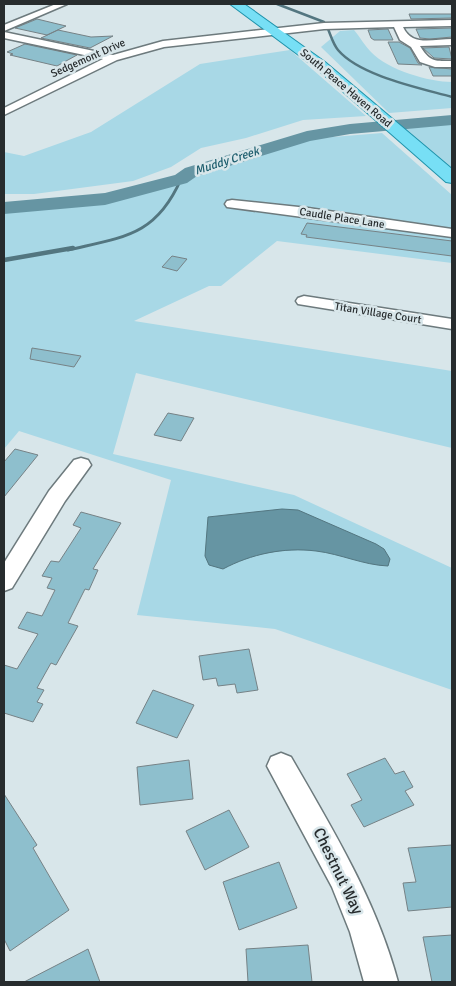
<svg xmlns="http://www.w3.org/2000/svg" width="456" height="986" viewBox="0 0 456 986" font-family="Signika,sans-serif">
<rect width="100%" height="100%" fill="#d8e6ea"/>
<path fill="#a8d8e6" d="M354,30C360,37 365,46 371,52C388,70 429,82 452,82V108L389,113L321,47L340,31Z
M290,50L366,116L303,120L246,138L201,148L171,167L133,181L34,194H4V152L24,156L91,132L200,64Z
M452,122V170L403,128Z
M382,133L452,195V263L277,241L221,286H209L134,321L452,371V448L136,373L113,454L294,495L452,568V690L275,629L137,615L171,480L19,431L4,449V213L167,186L308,139Z"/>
<path fill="#6695a3" stroke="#537680" d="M282,509L298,510L376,544L384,549L390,559L388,566C363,565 341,554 316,551C284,547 251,554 223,569L209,565L205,556L208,517Z"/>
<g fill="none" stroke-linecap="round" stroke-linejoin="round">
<path stroke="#537680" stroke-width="2.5" d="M277,4L324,22
M328,29C331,36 333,44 338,50C360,76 420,88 452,97"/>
<path stroke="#537680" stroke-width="3" d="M68,250C124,237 156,236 181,179"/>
<path stroke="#537680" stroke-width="4.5" d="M4,260L73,248"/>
<path fill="#6695a3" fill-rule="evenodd" d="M452,115V125L350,134L310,141L197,176L187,183L105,205L4,214V202L105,193L175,175L185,168L307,131L350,124Z"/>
</g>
<path fill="#8ebfcd" stroke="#768286" d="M409,14H452V18L411,19Z
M37,19L66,26L47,35L15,28Z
M452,28V37L430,39L420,38L416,29Z
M388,29L393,40H374L371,38L368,30Z
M58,30L91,37L113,36L90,48L41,38Z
M388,42H399L410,48L418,63L422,65L398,64Z
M25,44L77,55L57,66L10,55L13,54L7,52Z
M449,47L452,59L434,58L423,48Z
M429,67L452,69V76H433Z
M307,223L452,241V256L306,237L307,235L301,234Z
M172,256L187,259L177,271L162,267Z
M32,348L81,356L74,367L30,359Z
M168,413L194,418L181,441L154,435Z
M15,449L38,455L4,497V462Z
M81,512L121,523L93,569L98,570L89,590L85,589L68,623L78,626L56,665L51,663L37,688L44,690L37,702L43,704L33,722L4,713V665L17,669L38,634L18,628L27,612L42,616L55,590L47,588L52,578L42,576L51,561L59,562L81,528L73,525Z
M249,649L258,690L237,693L235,684L218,686L216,678L203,680L199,656Z
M153,690L194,705L177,738L136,723Z
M385,758L395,774L404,771L413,787L405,791L414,805L364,827L351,805L362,800L347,774Z
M189,760L193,799L140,805L137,767Z
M4,794L37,845L33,848L69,910L10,951L4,939Z
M229,810L249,847L205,870L186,831Z
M452,845V907L408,911L403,883L416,882L408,848Z
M279,862L297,908L239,930L223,882Z
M452,935V982H432L423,937Z
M308,945L312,982H248L246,949Z
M88,949L100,982H24Z"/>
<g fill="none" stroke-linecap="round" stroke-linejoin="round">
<defs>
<path id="minor" d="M56,4H67L4,31V25Z
M452,20V26L403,27C412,47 433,39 452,39V45L420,46C430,62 434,61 452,61V67H435L420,62L411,47L400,40L394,27L324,29L164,47L117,60L4,115V108L103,59L4,38V32L113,55L163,41L324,23Z
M232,200L308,208L452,229V237L227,207L225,204L227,201Z
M304,296L452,319V329L298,304L296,301L298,298Z
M81,458L88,460L91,465L65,501L12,588L4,591V563L49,491L74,460Z
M281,753L291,757C333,830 376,900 398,982H364L350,932L332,887L267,766L271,757Z"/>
<path id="major" d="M230,4H244L325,62L452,169V183L446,182L316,68Z"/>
</defs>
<use href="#minor" stroke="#6d7a7d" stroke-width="3"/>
<use href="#major" stroke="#2093ab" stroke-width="2"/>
<use href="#minor" fill="#fff" fill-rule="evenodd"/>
<use href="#major" fill="#77dff5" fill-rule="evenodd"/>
</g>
<g text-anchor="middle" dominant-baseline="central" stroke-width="5" stroke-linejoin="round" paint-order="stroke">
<g font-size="11" fill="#272c2e" stroke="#d8e6ea">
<text transform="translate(88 58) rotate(-24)">Sedgemont Drive</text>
<text transform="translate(346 88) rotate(40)">South Peace Haven Road</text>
<text transform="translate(342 218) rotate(9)">Caudle Place Lane</text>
<text transform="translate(378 313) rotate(9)">Titan Village Court</text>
</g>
<g font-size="12" font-style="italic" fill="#1a5b6b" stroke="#d8e6ea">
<text transform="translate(227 161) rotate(-18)">Muddy Creek</text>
</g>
<g font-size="16" fill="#272c2e" stroke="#d8e6ea">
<text transform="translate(338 871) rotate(64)">Chestnut Way</text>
</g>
</g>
<rect width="456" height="986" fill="none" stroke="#272c2e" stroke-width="10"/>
</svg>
